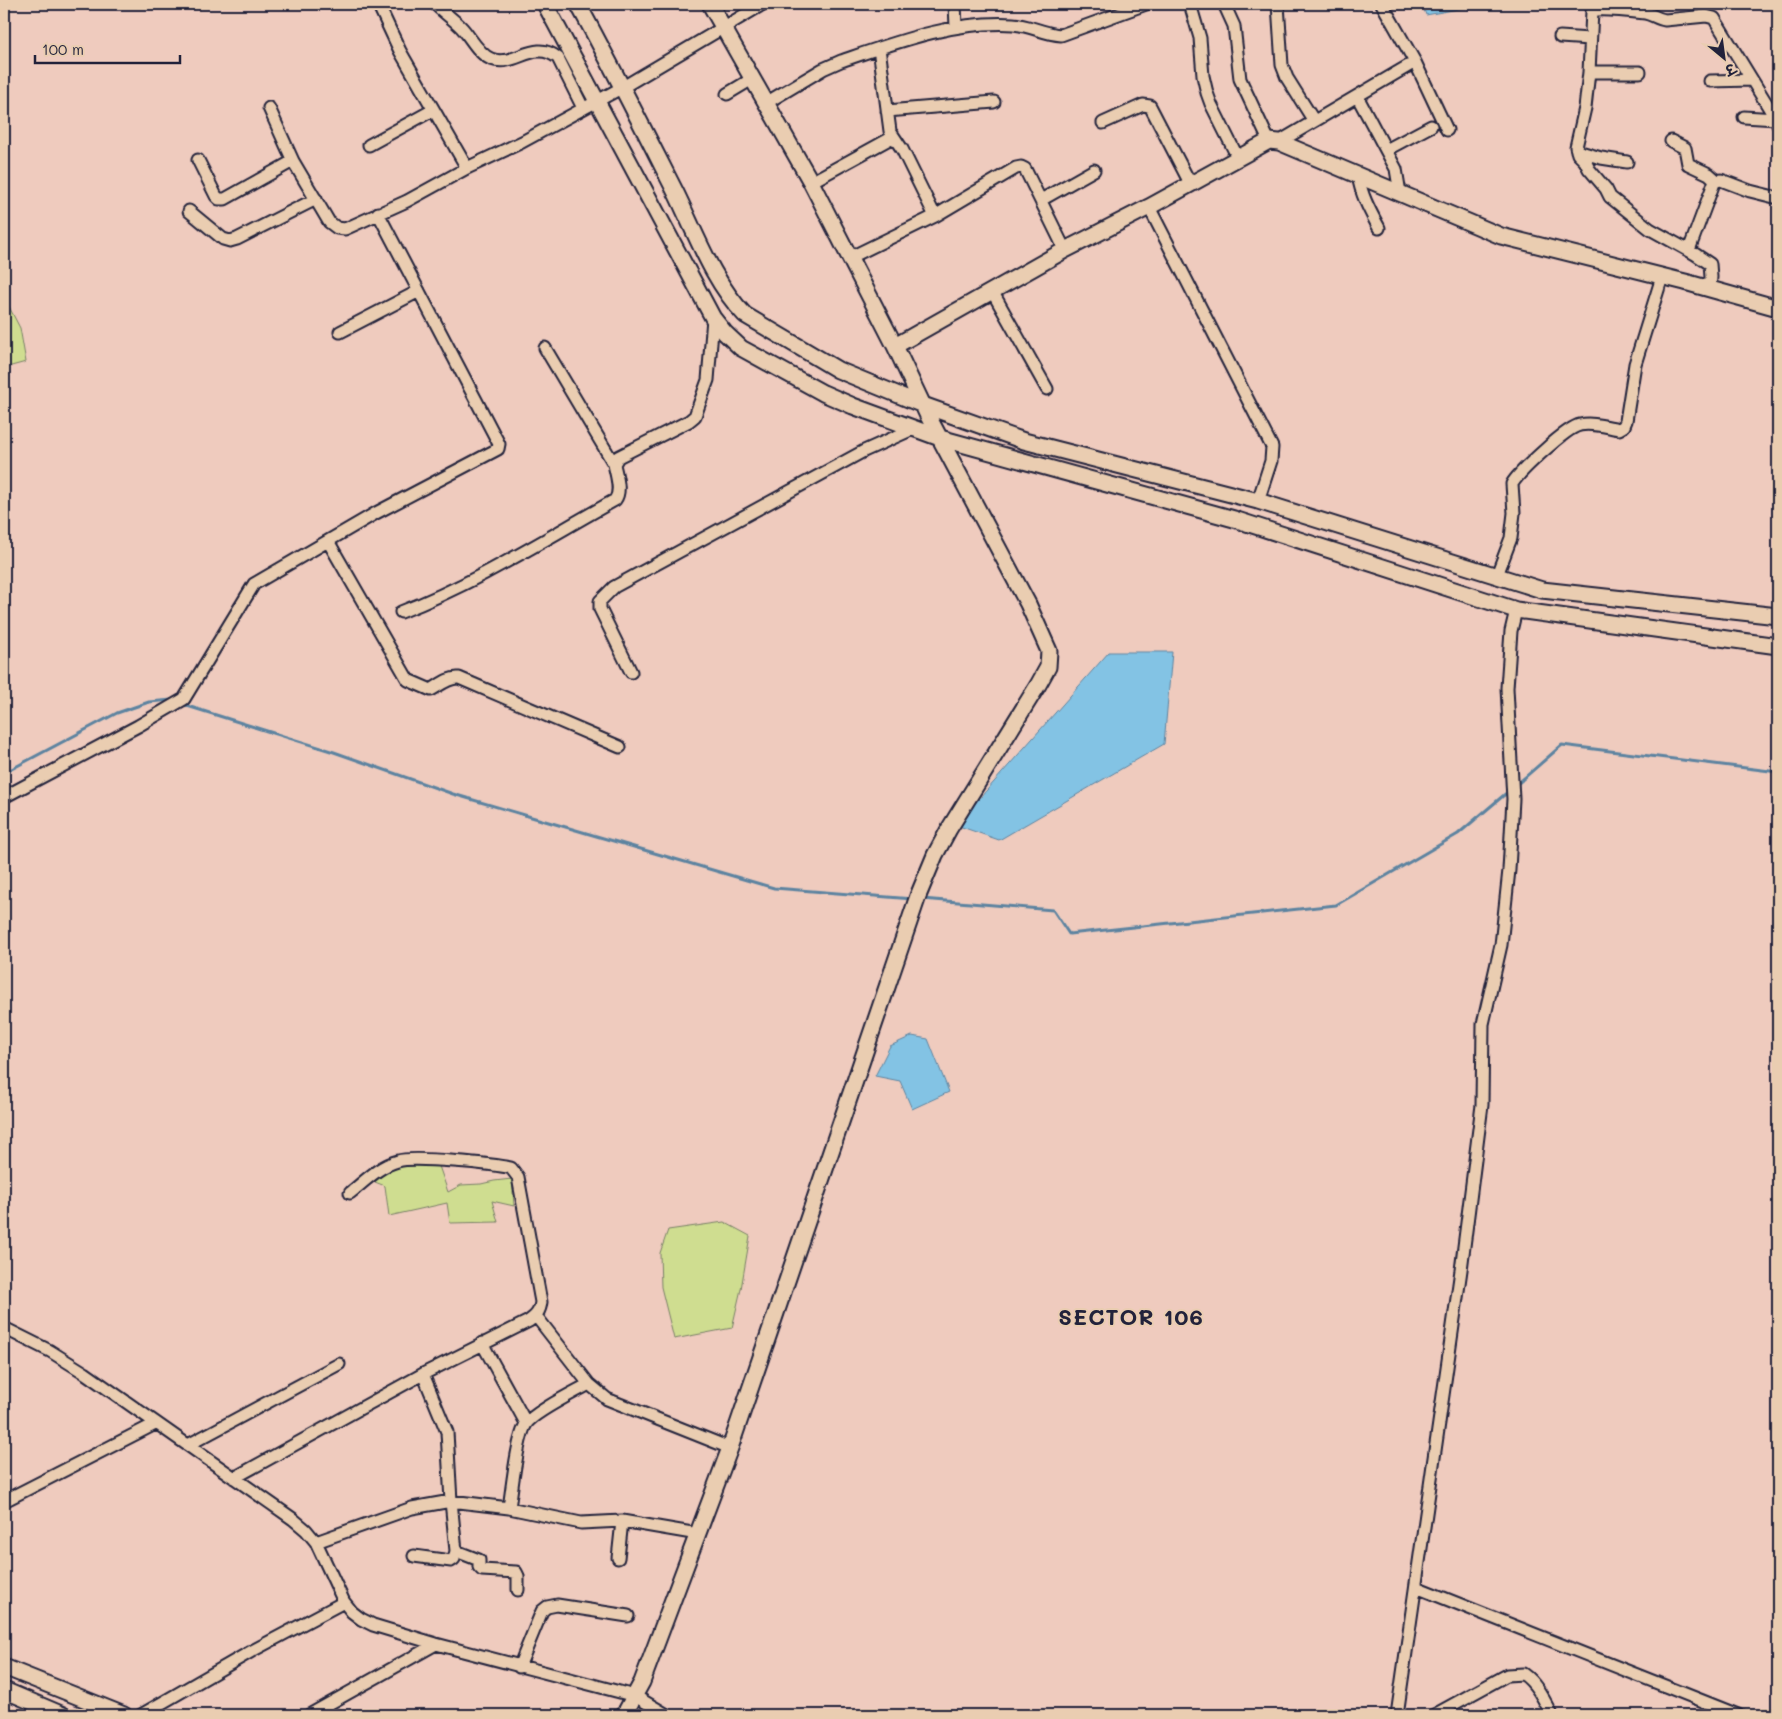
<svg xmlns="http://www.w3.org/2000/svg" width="1782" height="1719" viewBox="0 0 1782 1719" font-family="Mali,'Playpen Sans Deva',sans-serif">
<rect width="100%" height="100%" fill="#efcbbe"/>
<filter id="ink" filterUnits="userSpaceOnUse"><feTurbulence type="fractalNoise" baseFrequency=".02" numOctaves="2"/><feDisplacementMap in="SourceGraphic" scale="10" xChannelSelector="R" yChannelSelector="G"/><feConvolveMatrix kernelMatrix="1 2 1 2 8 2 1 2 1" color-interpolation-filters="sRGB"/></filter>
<g filter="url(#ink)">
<path fill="#cfdd90" stroke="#788066" d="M4,297L20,328L26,362L4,368Z
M418,1163L439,1166L448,1192L461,1185L481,1184L494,1181L512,1179L514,1206L492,1201L498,1222L450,1223L447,1203L389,1216L385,1186L375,1182L391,1168Z
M724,1222L750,1236L741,1289L732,1328L674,1339L661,1287L660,1253L668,1230Z"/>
<path fill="#83c3e4" stroke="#5c83a0" d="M1422,4H1485L1426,15Z
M1109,652H1172L1164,744L999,840L956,825Z
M912,1036L928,1039L949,1092L912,1109L900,1081L875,1076L890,1046Z"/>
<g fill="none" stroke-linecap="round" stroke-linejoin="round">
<path stroke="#5c83a0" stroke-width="3" d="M184,705L334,752L453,794L774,888L913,899
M4,773L117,713L149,702L172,700
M1515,786L1562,745L1778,772
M922,899L1053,910L1069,934L1336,905L1458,834L1510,790"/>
<defs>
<path id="street" d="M378,4L400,51L467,168
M435,4C443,12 453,19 461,27C470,36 478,54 491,59C516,68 533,38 558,58L583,108
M955,4L956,27
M1190,4L1200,38L1203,76L1207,93L1211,104L1238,158
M1224,4L1234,26L1240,79L1269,141
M1278,4L1282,65L1287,78L1314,121
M1382,4L1415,62L1447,130
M1560,37L1590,39
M879,48L890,131L902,149L935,216
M1589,72H1640
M1710,81L1752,80
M727,94L752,79
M1357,96L1396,169L1400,193
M766,103L823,69L841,61C894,43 956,20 1013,24C1029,25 1044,34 1061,35L1146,4
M269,108L293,161L329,222L337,228L345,229L407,201L467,168L522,142L623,87L763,4
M887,111L994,102
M1744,117L1776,119
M1103,123L1143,105L1150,106L1190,183
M1671,141L1685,148L1688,164L1709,174L1717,181
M1279,142L1415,62
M369,145L433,110
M1386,150L1431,126
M1577,151L1601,158L1627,162
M198,160L216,196L219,199H225L293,161
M1358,175C1361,195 1370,211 1379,228
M811,182L893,137
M1041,200L1094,170
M1149,207L1272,447L1271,461L1258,501
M189,211L223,239L230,241L237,239L316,199
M1689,250L1714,183L1717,181L1721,180L1750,191L1778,198
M849,258L935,216L1016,168L1021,167L1025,169L1065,250
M1710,289L1711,277L1710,264L1695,254L1650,229L1610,197L1606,189L1589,169L1585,161L1578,154L1576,147L1585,108L1589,72L1592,11C1599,8 1636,12 1645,13C1652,14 1657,19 1665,20L1706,16L1714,18L1776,119L1778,125
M992,291L1047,389
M340,332L419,291
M545,348L614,464
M328,541L408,680L431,690C440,685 449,677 459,678L620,747
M1497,575L1511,538L1514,513L1512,484C1519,472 1567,427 1580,425C1592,422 1607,427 1619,429L1624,426L1626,421L1635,364L1662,277
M401,612C476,583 545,539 615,500C622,491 616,475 614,464L618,457L689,421L695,416L708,380L713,318
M631,672L600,609V601L614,587L864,451L913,429
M4,797L138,726L184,699L254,584L376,513L498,449L499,444L378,213
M536,1316L589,1384L607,1399L730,1448
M4,1328L50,1351L85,1373L293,1519L306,1530L316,1542L344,1602L352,1612L361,1619L373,1625L436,1644L635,1696L667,1715
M482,1343L526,1423
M188,1445L339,1364
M234,1478L423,1374L529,1321C537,1315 540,1311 541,1302L518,1177L511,1168C494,1164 413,1156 398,1161C379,1166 365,1181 350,1193
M4,1501L155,1424
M509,1508C512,1489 517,1438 526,1424C534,1412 575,1392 589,1384
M316,1542L412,1508L451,1501L509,1508L581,1523L622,1521L698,1534
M456,1551L479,1560V1567L482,1570L516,1572L518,1576V1590
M414,1556L451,1561L454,1559L456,1551L451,1501L447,1432L423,1374
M618,1558L622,1521
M1416,1587L1738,1715
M519,1667L542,1611L547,1607L557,1605L628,1616
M141,1715L252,1651L344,1602
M309,1715L436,1644
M1397,1715L1461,1270L1482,1105L1483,1024L1501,945L1509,870L1513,799L1507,688L1511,631L1516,610
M1434,1715L1507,1675L1523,1674C1537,1684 1544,1700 1552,1715"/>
<path id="secondary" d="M545,4L713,318L725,333L741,348L823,393L853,406L940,438L1234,519L1516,610L1778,646
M578,4C612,66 644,130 676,193C696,234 713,282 745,315L838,370L923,405L1024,441L1258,501L1542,590L1778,616
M895,346L1065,250L1149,207L1269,141L1279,142L1501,236L1685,282L1778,308
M4,1667L124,1715
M4,1690L63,1715
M624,1715L642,1682L730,1448L918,896L935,855L949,829L1038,685L1048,667L1049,651L1028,604L928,416L895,346L811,182L710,4"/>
</defs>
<use href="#street" stroke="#22223b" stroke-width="15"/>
<use href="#secondary" stroke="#22223b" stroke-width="19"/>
<use href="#street" stroke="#eacdb1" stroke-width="11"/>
<use href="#secondary" stroke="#eacdb1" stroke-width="15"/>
</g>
</g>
<g text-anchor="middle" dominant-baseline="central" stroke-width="4" stroke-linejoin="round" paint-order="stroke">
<g font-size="22" font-weight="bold" letter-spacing="1" fill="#22223b" stroke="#eacdb1">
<text x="1131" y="1316">SECTOR 106</text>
</g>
</g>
<rect width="1782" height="1719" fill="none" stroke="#eacdb1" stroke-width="20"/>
<rect x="10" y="10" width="1762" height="1699" fill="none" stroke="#22223b" stroke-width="2" filter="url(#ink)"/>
<g transform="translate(1724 58) rotate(151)" stroke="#eacdb1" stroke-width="4" paint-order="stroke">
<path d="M0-4L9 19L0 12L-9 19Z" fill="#22223b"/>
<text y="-8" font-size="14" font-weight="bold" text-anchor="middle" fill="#22223b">उ</text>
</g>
<path d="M35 55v8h145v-8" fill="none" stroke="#22223b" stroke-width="2.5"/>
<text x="42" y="55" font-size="15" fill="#22223b" stroke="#eacdb1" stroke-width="4" paint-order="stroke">100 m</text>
</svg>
